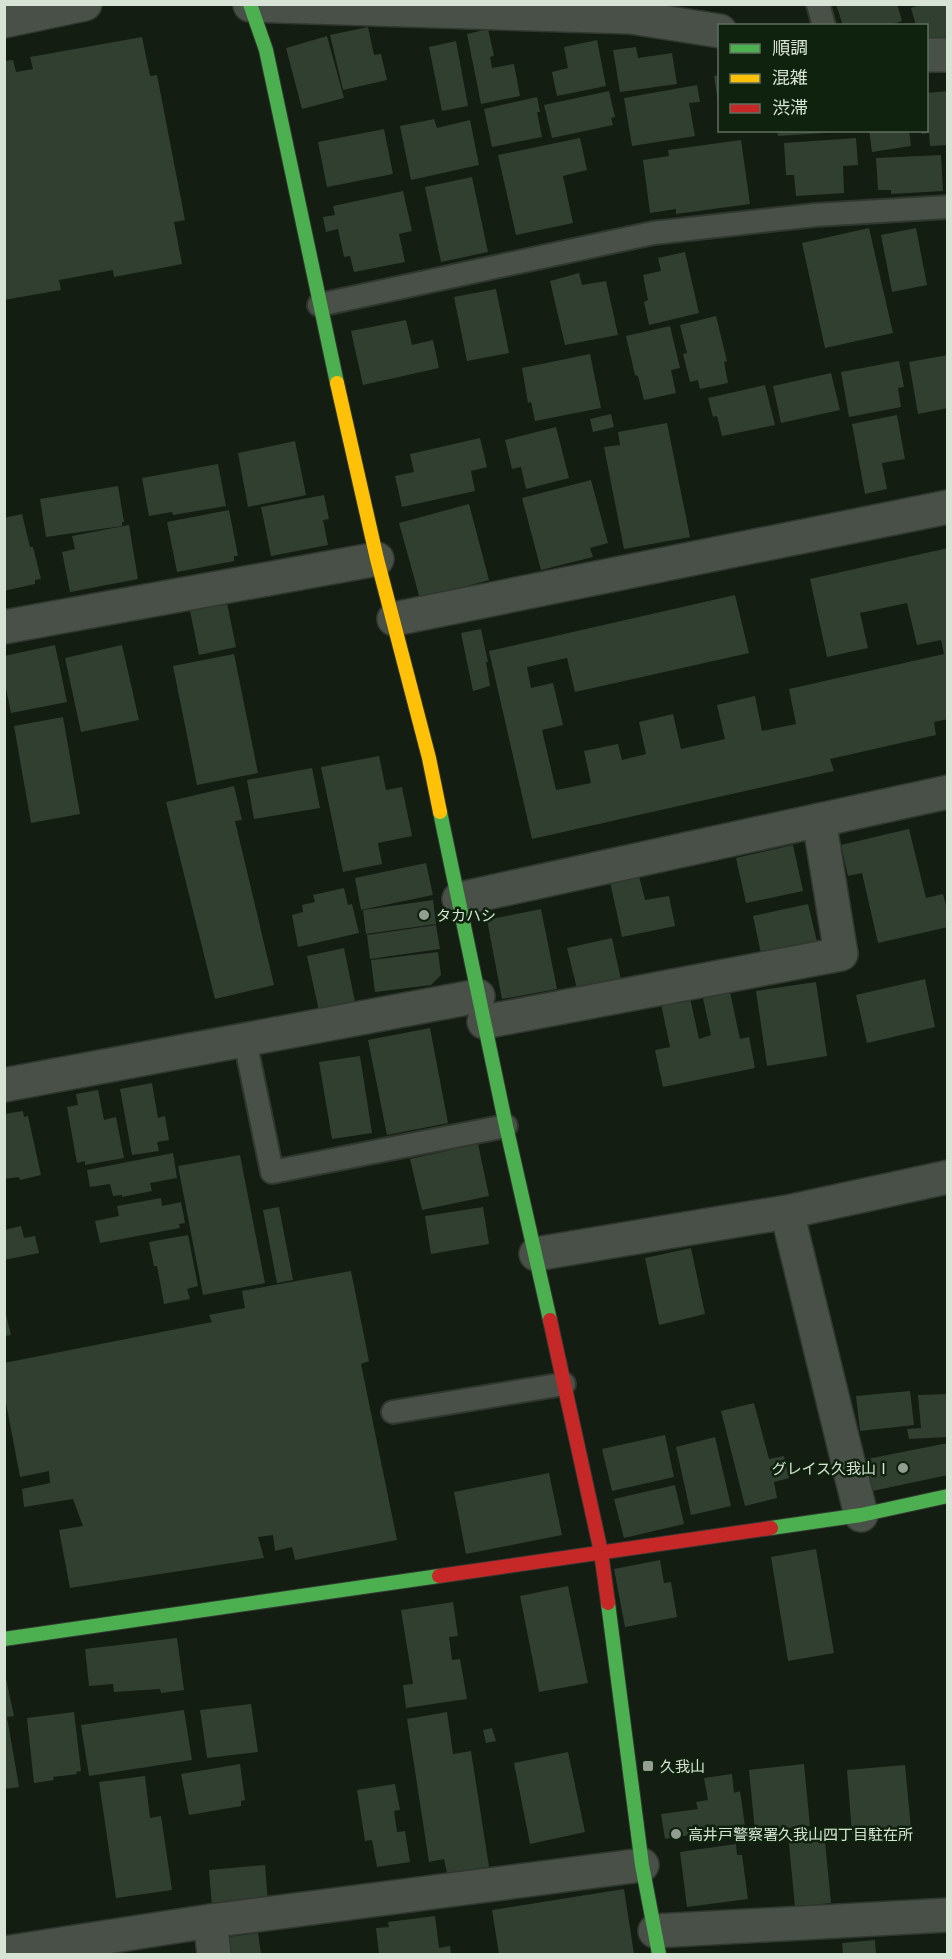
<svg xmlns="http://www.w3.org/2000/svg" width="952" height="1959" viewBox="0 0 952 1959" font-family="'Archivo Narrow','Noto Sans JP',sans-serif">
<rect width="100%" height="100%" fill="#131d12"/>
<path fill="#313f30" d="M836,4H897L902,21L888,26H843Z
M922,4H948V37H926V26H916L911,8Z
M368,27L374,55L381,54L387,80L343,90L330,35Z
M488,29L494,56L490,57L492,68L514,64L520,96L481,104L467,34Z
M327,36L344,98L302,109L286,48Z
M142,37L150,76L157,75L185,220L174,222L182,264L114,277L113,270L59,280L61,290L4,300V61L13,60L16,72L33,69L30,57Z
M597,40L606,86L557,96L552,72L568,68L564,47Z
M456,41L468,106L442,111L429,47Z
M636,47L638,58L672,53L677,84L620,92L613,50Z
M720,75V102H718L714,76Z
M697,85L700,102L689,103L695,136L632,146L624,98Z
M609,91L615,117L611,118L613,125L552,138L544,105Z
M948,91V145L930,146L929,133L922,134L921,130H926V93Z
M537,97L540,112H537L542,137L492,147L484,109Z
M434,119L437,128L470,120L479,165L411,180L400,126Z
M384,129L393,174L327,187L318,142Z
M777,130H838V132L778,136Z
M869,130H909L911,146L872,152Z
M580,138L587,170L563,176L573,223L516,235L498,155Z
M856,138L858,165L843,166L844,193L796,196L794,175H786L784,143Z
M741,140L750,204L676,214V209L650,213L643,160L669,156L668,150Z
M941,155L943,191L891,194V190H878L876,158Z
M472,177L488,252L441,262L425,187Z
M403,191L412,231L399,234L405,262L354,272L350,256L344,257L338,229L326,232L323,217L335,215L333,206Z
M869,228L893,333L825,348L802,243Z
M916,228L927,285L892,292L881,235Z
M685,252L699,313L649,325L644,302L648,300L643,275L661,271L658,258Z
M579,273L582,285L606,281L618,335L565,345L550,281Z
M496,289L509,353L467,361L454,297Z
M716,316L727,361L724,362L728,383L700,389L698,380L690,382L683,354L687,353L680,325Z
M406,320L412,345L433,340L439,368L363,385L351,331Z
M670,326L680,368L671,370L676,393L644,400L638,376L635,375L626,336Z
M590,354L601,408L535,421L531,402L528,403L522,368Z
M948,355V408L918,414L909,362Z
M899,361L904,387L898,388L901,407L849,417L841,372Z
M831,373L840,410L781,423L773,386Z
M765,385L775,425L722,436L717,416L713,417L708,398Z
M611,414L614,427L593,432L590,419Z
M897,415L905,459L882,463L887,489L865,494L852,424Z
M667,423L690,537L624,549L604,447L620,445L618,432Z
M556,427L569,478L526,489L521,467L512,469L505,440Z
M480,438L487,467L471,471L475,491L402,507L395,476L414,472L410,454Z
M295,441L306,495L248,507L238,453Z
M218,464L226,506L173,515L172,512L149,516L142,478Z
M591,480L608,543L590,548L593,557L541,570L522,498Z
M118,486L124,522H122V526L46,537L40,499Z
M324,495L329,519L323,520L328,545L271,556L261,507Z
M469,504L489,580L420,599L399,523Z
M229,510L238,556H234V561L177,572L167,522Z
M22,514L30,547H33L41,579L35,580V584L4,591V518Z
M129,525L138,579L70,592L62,552L75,549L72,536Z
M948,548V719L934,722L936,735L830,759L834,771L532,839L489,651L735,595L749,653L575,692L567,658L527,667L531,688L553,683L563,725L542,730L556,790L591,783L584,751L618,744L622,760L646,754L639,722L673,714L681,749L725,739L717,705L755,696L762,731L796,724L789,689L944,654L941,640L917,645L907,603L860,613L868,648L827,657L810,579Z
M227,603L236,647L199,655L190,611Z
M481,629L488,662H486L490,686L473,691L461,633Z
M55,645L67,702L11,713L4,679V656Z
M122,645L139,720L81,732L65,658Z
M234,654L258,773L197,785L173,666Z
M63,717L80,814L31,823L14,726Z
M379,756L386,790L402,787L412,836L378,843L382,864L343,872L321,767Z
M312,768L320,808L254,819L247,780Z
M234,786L242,820L235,821L274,985L215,999L166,802Z
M909,829L926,898L943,894L948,913V927L878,943L862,873L848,876L841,845Z
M793,845L803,891L746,903L736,858Z
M426,863L433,895L361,910L355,878Z
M639,876L645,900L669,896L675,926L622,937L610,882Z
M344,888L348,905L352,904L359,933L298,947L292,915L303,912L302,905L315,902L313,895Z
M433,900L436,924L366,934L363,910Z
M808,904L818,946L762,958L753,916Z
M541,909L557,989L502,999L487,920Z
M436,925L440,949L370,959L367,935Z
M612,938L621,980L577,989L567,948Z
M344,948L355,1002L319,1011L307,956Z
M438,952L441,975L431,985L375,992L371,960Z
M925,979L935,1027L867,1043L856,995Z
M816,982L827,1056L767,1066L756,991Z
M730,992L740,1039L749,1037L755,1068L663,1087L655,1050L670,1047L661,1004L690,998L699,1039L711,1035L703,998Z
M430,1028L448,1123L387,1135L368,1040Z
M360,1056L372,1133L332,1139L319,1062Z
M152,1083L158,1118L165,1116L169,1140L157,1142L159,1151L132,1155L120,1089Z
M98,1090L104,1120L116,1117L124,1158L85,1165V1161L77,1163L67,1107L78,1105L76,1094Z
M23,1111L24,1117L28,1116L41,1175L20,1180L19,1177L4,1179V1114Z
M478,1144L489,1196L422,1210L410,1159Z
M173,1153L177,1178L150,1183L152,1191L122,1197V1195L113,1196L110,1184L90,1187L87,1170Z
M240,1155L265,1283L203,1295L178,1166Z
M161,1198L162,1206L181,1202L185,1223L179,1224L180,1228L100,1243L95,1221L119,1216L117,1206Z
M279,1207L293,1280L277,1283L263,1210Z
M483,1207L489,1244L431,1254L425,1216Z
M21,1226L24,1238L35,1236L39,1253L4,1260V1230Z
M188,1235L198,1286L187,1289L190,1299L164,1304L157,1266H154L149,1242Z
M691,1248L705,1314L659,1325L645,1258Z
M351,1271L369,1361L361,1364L397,1540L295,1560L292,1547L275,1551L273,1535L258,1537L264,1558L70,1588L59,1530L83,1526L73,1499L24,1507L22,1489L50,1483L49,1471L20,1477L4,1392V1363L212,1322L209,1315L245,1308L242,1291Z
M4,1307L11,1335L4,1336Z
M910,1391L914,1425L860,1431L856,1396Z
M948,1394V1437L909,1439L907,1429L921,1428L918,1395Z
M754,1403L769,1459L784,1456L789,1478L774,1482L777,1498L745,1506L721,1411Z
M665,1435L674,1477L612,1491L602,1449Z
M715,1437L731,1506L691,1515L676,1447Z
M948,1443V1475L863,1493L857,1461Z
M549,1473L562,1535L466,1554L454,1492Z
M675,1485L684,1524L624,1538L614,1499Z
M816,1549L834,1653L788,1661L771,1557Z
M660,1560L664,1583L671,1582L677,1617L625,1627L614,1569Z
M568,1586L588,1683L539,1692L520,1596Z
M453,1602L458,1636L449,1637L452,1660L460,1659L467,1699L406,1708L403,1685L413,1684L401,1610Z
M177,1638L184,1690L161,1693L160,1689L114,1692L113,1684L89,1686L85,1649Z
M4,1669L14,1716L7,1717L19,1787L4,1789Z
M251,1704L258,1752L207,1758L200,1710Z
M184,1710L192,1760L89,1776L81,1725Z
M74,1712L81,1771L76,1772L77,1774L53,1777L54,1780L34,1783L27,1718Z
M447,1712L453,1754L471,1751L489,1867L447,1873L444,1859L429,1862L407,1719Z
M492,1728L496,1741L486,1743L483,1730Z
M568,1752L585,1832L530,1844L514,1763Z
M240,1764L245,1800L241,1801V1806L189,1815L181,1774Z
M804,1764L810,1826L755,1831L749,1770Z
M905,1765L911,1829L852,1834L847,1770Z
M732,1774L734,1793L740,1791L745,1826L665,1839L661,1814L698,1809L696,1802L708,1800L704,1778Z
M145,1776L150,1818L161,1816L172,1890L116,1898L99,1782Z
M395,1784L400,1810L394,1811L397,1832L405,1831L410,1862L377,1867L372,1840L365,1841L357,1790Z
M824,1831L831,1903L795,1907L788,1834Z
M736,1844L737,1855H742L748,1899L687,1907L680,1852Z
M265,1865L268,1902L212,1907L209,1870Z
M624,1889L634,1954H499L492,1910Z
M435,1916L439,1948L450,1946L451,1954H379L376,1928L389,1927L388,1922Z
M258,1933L261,1954H223L221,1938Z
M875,1940L876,1954H843L842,1943Z"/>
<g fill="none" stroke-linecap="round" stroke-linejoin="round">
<defs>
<path id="lane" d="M818,4L824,26
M319,305L653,233L815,215L948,207
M245,1041L272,1172L506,1126
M393,1412L564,1384"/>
<path id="street" d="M250,5L630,17L720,31
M4,21L85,4
M926,55H948
M394,619L948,507
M4,627L377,559
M459,899L948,792
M484,1022L841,954L819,820
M4,1085L478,996
M787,1212L948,1177
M536,1254L787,1212L861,1515
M210,1921L214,1954
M655,1931L948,1915
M4,1953L210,1921L642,1865"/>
<path id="fast" d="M250,4L266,50L337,383
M440,812L506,1126L550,1320
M771,1528L861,1515L948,1496
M608,1603L642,1865L659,1954
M4,1639L439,1576"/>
<path id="slow" d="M337,383L377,559L429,758L440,812"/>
<path id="jam" d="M550,1320L601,1552L608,1603
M439,1576L771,1528"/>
</defs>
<use href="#lane" stroke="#30372f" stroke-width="26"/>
<use href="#street" stroke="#30372f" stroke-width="36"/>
<use href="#fast" stroke="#30372f" stroke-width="16"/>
<use href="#slow" stroke="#30372f" stroke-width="16"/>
<use href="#jam" stroke="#30372f" stroke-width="16"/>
<use href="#lane" stroke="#495048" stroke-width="22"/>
<use href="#street" stroke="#495048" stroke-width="33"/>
<use href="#fast" stroke="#4caf50" stroke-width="14"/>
<use href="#slow" stroke="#ffc107" stroke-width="14"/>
<use href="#jam" stroke="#c62828" stroke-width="14"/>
</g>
<g fill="#929e91" stroke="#0f220d" stroke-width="2">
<circle cx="424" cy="915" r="6"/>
<circle cx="903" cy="1468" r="6"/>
<rect x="642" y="1760" width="12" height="12" rx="3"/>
<circle cx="676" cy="1834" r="6"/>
</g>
<g text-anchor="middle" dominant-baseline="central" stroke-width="5" stroke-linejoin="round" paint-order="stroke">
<g font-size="15" fill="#d7e3d5" stroke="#0f220d" text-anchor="start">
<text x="436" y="915">タカハシ</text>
<text x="891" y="1468" text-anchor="end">グレイス久我山Ⅰ</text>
<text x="660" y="1766">久我山</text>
<text x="688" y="1834">高井戸警察署久我山四丁目駐在所</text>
</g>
</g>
<rect width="952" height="1959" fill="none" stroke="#d7e3d5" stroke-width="12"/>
<rect x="718" y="24" width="210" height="108" fill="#0f220d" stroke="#5f6f5d" stroke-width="1.5"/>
<rect x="730" y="44" width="30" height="9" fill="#4caf50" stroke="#5f6f5d" stroke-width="1.5"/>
<text x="772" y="54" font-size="18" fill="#d7e3d5">順調</text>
<rect x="730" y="74" width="30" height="9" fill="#ffc107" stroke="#5f6f5d" stroke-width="1.5"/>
<text x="772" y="84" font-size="18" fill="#d7e3d5">混雑</text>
<rect x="730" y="104" width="30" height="9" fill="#c62828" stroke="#5f6f5d" stroke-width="1.5"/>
<text x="772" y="114" font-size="18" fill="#d7e3d5">渋滞</text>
</svg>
